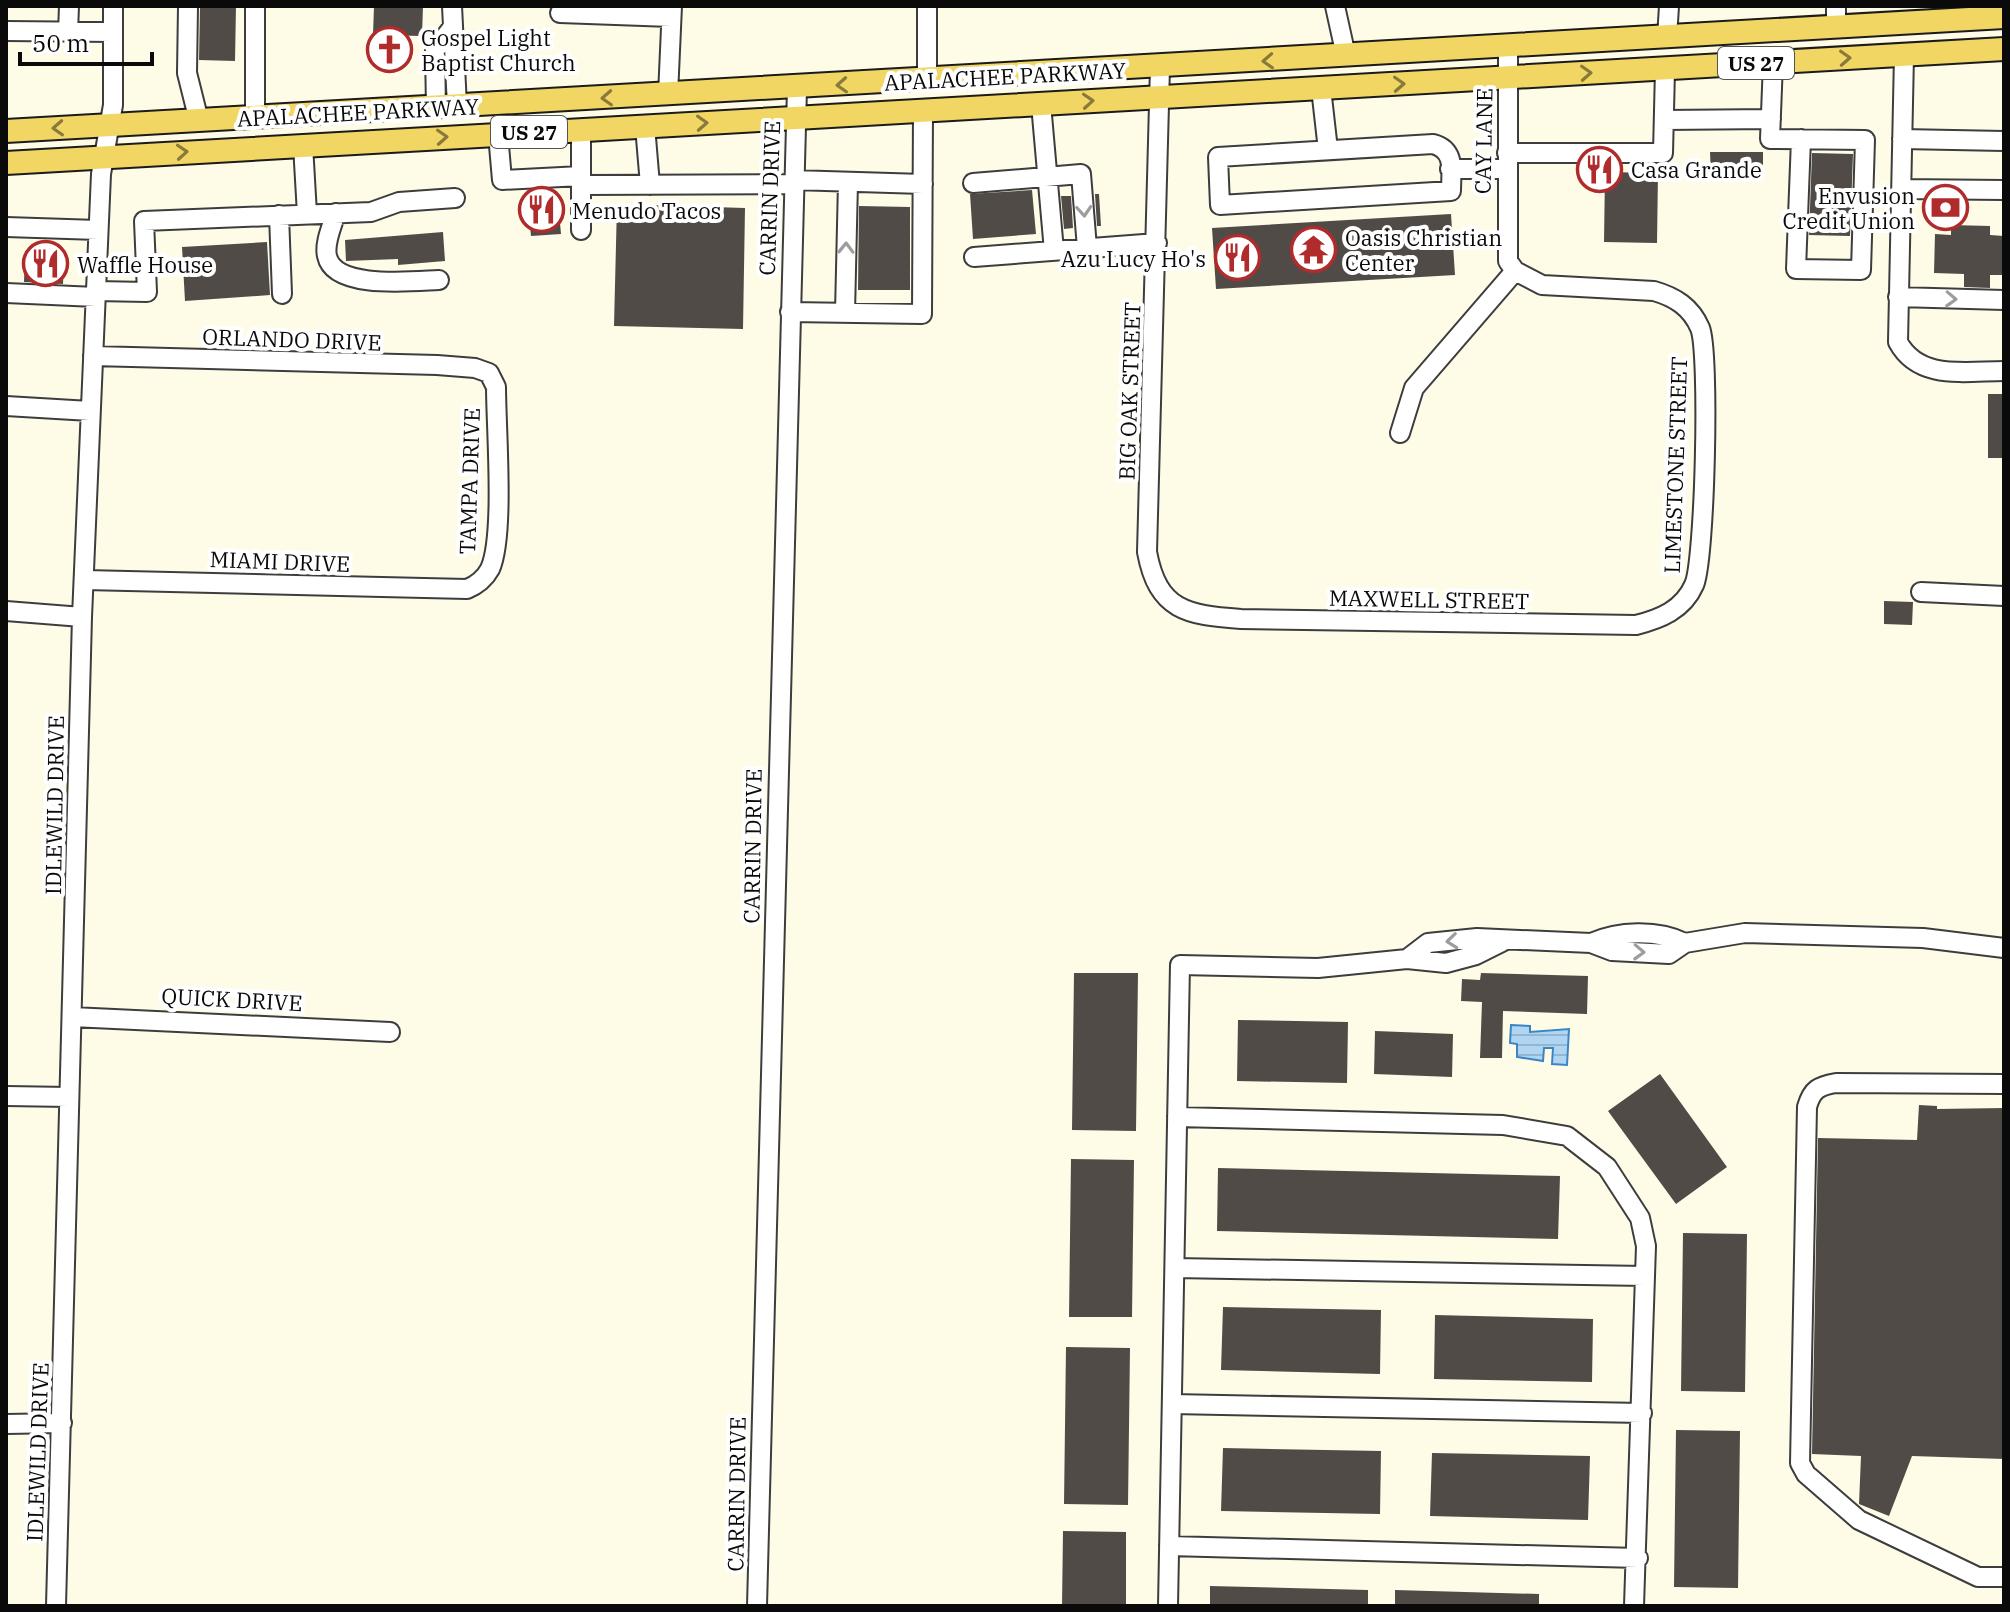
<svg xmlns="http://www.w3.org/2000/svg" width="2010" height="1612" viewBox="0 0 2010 1612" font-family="'IBM Plex Serif',serif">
<defs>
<pattern id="water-rules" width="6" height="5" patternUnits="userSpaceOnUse" patternTransform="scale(2)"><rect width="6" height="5" fill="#afd5f2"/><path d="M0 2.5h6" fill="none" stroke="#95b6ce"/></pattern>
</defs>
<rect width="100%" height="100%" fill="#fefbe7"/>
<path fill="url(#water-rules)" stroke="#3a86c5" stroke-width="2" d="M1511,1025L1530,1026V1032L1569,1029L1567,1065L1552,1064L1553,1048H1544L1543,1061L1517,1057V1044L1510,1043Z"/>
<path fill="#514b47" d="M200,6H236L235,61L199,60Z
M374,6H423L422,36L373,35Z
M1710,152H1763V177H1711Z
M1812,153L1853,154L1850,236L1809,235Z
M1605,172L1658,173L1657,243L1604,242Z
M1032,190L1036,234L973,239L970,194Z
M557,191L561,234L531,236L527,194Z
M1095,194H1099L1101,226H1097Z
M1061,196H1071L1073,228L1064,229Z
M617,204L745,208L743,329L614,326Z
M859,206L910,207V290H858Z
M1451,214L1455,275L1216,289L1212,228Z
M1951,225L1990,226V235L2004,236L2003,275H1990V288L1964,287V274L1934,273L1935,234L1951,235Z
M443,232L445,261L398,265V259L346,261L345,240Z
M267,242L270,295L185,301L182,247Z
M25,255L64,257L63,284L24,282Z
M1988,394H2004V458H1988Z
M1884,601L1913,602L1912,625L1884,624Z
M1074,973H1138L1136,1131L1072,1130Z
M1481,973L1588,976L1587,1014L1503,1011L1502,1058H1480L1482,1002L1461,1001L1462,979L1480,980Z
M1238,1020L1348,1022L1347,1083L1237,1081Z
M1375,1031L1453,1034L1452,1077L1374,1074Z
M1660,1074L1727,1167L1676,1204L1608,1111Z
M1919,1105L1937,1106V1109L2004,1108V1459L1912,1456L1889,1516L1859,1504L1861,1456L1812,1454L1818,1138L1917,1140Z
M1071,1159L1134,1160L1132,1317H1069Z
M1218,1168L1560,1176L1558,1239L1217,1231Z
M1683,1233L1747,1234L1745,1392L1681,1391Z
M1223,1307L1381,1310L1380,1374L1221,1370Z
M1435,1315L1593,1319L1592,1382L1434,1379Z
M1066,1347L1130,1348L1128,1505L1064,1504Z
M1676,1430L1740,1431L1738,1588L1674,1587Z
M1223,1448L1381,1451L1380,1514L1221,1511Z
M1432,1453L1590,1456L1588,1520L1430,1516Z
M1063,1531L1126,1532V1606H1062Z
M1210,1586L1368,1590V1606H1210Z
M1395,1590L1539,1594V1606H1395Z"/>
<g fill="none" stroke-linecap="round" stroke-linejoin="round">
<defs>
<path id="minor" d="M188,6L187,73L199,121
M452,6L457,106
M1335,6L1346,56
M1836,6V28
M560,13L671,17
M6,31L113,32
M68,32L69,6
M1667,38L1669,6
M1904,55L1898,342C1919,381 1966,371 2004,371
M1773,62L1770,139L1865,140L1861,270L1796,269L1801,139
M1160,67L1147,552C1158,611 1187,615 1241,619L1636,625C1660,619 1683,610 1694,585C1705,562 1710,352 1700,328C1691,307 1675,297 1654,291L1542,285L1515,271L1508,261V47
M927,80V6
M1321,88L1328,150
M668,95L672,6
M1041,104L1054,251
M436,108L435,50L452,28
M255,117V6
M1664,120L1771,119
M645,126L650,185
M581,130V230
M498,134L502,180L581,176
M1902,139L2004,141
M1433,144C1456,150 1451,171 1451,191L1220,205L1218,157Z
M303,145L307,214
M1507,153H1663L1665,69
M1450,169H1507
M793,180L923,184
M973,183L1081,174L1087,248
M582,185L793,184
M1901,189L2004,190
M336,213C332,226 324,243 327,256C334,290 413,281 439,280
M279,215L282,294
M6,227L98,230
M974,257L1157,243
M96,291L147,292L144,221L371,212L399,202L455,198
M6,293L96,297
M1898,297L2004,300
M790,312L922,314L923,111
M845,313L848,182
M6,406L90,411
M1400,433L1414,388L1515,271
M85,580L467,589C477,585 485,578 490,569C505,536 496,428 496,387L489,373L475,368L437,365L93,356
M1921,592L2004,596
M6,611L82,617
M1591,943C1618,931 1657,929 1685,943
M1407,959L1428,943L1477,938L1591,943L1612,951L1669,954L1685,943L1745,933L1923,938L2004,948
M72,1017L390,1032
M2004,1084L1836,1083C1819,1086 1812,1089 1807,1107L1800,1463L1806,1474L1859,1520L1978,1577H2004
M6,1096L69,1097
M1177,1117L1503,1125L1567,1136L1607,1167L1640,1218L1646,1246L1634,1606
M1175,1268L1645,1276
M1172,1404L1642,1413
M6,1424L62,1423
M1169,1546L1638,1558
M56,1606L82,617L101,174L113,105V6
M757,1606L797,88
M1168,1606L1180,965L1318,968L1407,959L1446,963L1476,955L1502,942"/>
<path id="major" d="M6,131L2004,17
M6,163L2004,49"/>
</defs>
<use href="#minor" stroke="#3d3d3d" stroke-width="22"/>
<use href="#major" stroke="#1b1b1b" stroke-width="26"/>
<use href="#minor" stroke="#fff" stroke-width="18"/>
<use href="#major" stroke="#f1d664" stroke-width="22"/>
</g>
<defs><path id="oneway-chevron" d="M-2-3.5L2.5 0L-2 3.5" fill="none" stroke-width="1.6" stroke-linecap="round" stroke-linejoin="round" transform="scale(2)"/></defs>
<g stroke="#897a3c">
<use href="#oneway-chevron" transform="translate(1845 58) rotate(-3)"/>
<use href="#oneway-chevron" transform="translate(1268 61) rotate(177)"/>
<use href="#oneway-chevron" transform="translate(1586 73) rotate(-3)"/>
<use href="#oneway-chevron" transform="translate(1399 84) rotate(-3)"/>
<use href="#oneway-chevron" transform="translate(842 85) rotate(177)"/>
<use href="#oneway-chevron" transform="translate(607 98) rotate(177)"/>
<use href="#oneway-chevron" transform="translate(1088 101) rotate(-4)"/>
<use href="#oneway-chevron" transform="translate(702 123) rotate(-3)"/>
<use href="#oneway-chevron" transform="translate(58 128) rotate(177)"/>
<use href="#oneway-chevron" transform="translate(442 137) rotate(-3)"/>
<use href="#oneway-chevron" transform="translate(182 152) rotate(-4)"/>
</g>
<g stroke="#9d9d9d">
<use href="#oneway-chevron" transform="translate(1084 211) rotate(86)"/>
<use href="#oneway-chevron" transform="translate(846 248) rotate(-89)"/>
<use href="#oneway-chevron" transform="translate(1951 299) rotate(2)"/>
<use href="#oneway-chevron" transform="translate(1452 941) rotate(174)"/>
<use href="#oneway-chevron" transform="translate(1639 952) rotate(2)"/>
</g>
<defs>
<symbol id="church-ring" viewBox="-11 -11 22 22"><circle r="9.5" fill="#fff" stroke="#b02b2b" stroke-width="1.5"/><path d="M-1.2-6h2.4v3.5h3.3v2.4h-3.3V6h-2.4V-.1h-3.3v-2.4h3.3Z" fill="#b02b2b"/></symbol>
<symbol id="restaurant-ring" viewBox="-11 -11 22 22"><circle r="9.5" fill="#fff" stroke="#b02b2b" stroke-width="1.5"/><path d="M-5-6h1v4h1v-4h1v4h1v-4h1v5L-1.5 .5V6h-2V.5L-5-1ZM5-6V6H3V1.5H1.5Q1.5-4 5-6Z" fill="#b02b2b"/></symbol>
<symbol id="bank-ring" viewBox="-11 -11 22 22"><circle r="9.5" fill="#fff" stroke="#b02b2b" stroke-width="1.5"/><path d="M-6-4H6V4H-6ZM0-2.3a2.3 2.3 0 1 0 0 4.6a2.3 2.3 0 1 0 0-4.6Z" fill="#b02b2b"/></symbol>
<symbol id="temple-ring" viewBox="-11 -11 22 22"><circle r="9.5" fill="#fff" stroke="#b02b2b" stroke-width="1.5"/><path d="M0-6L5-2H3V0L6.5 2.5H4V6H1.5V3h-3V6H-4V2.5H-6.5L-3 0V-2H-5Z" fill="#b02b2b"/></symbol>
</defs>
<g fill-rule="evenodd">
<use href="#church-ring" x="364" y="24" width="51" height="51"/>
<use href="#restaurant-ring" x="1574" y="144" width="51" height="51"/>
<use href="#bank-ring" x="1920" y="182" width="51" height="51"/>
<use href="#restaurant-ring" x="516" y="184" width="51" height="51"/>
<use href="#temple-ring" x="1288" y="224" width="51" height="51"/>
<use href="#restaurant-ring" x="1212" y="232" width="51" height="51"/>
<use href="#restaurant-ring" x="20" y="238" width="51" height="51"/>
</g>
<g text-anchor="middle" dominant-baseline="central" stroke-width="8" stroke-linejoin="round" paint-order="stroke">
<g fill="#fff" stroke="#545454" stroke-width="2">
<rect x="1718" y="47" width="76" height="32" rx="6"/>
<rect x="491" y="116" width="76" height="32" rx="6"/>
</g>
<g font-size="20" font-weight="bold" fill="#0a0a0a">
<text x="1756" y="63">US 27</text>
<text x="529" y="132">US 27</text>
</g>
<g font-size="22" fill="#0a0a0a" stroke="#fff" text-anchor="start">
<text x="421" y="37">Gospel Light<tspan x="421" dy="25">Baptist Church</tspan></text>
<text x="1631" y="169">Casa Grande</text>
<text x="1915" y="195" text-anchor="end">Envusion<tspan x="1915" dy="25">Credit Union</tspan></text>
<text x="572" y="210">Menudo Tacos</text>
<text x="1345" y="237">Oasis Christian<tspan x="1345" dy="25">Center</tspan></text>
<text x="1206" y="258" text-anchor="end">Azu Lucy Ho's</text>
<text x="77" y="264">Waffle House</text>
</g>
<g font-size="22" fill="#0a0a0a" stroke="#fff">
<text transform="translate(1005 76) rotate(-3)">APALACHEE PARKWAY</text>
<text transform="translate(358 112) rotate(-3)">APALACHEE PARKWAY</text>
<text transform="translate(1483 141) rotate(-89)">CAY LANE</text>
<text transform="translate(769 198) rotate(-88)">CARRIN DRIVE</text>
<text transform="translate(292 339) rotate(2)">ORLANDO DRIVE</text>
<text transform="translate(1129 391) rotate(-88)">BIG OAK STREET</text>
<text transform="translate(1675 465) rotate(-88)">LIMESTONE STREET</text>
<text transform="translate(469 481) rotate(-88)">TAMPA DRIVE</text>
<text transform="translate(280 561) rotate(2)">MIAMI DRIVE</text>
<text transform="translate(1429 599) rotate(1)">MAXWELL STREET</text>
<text transform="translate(54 805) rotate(-89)">IDLEWILD DRIVE</text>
<text transform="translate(752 846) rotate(-89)">CARRIN DRIVE</text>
<text transform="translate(232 999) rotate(3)">QUICK DRIVE</text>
<text transform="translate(37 1452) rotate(-88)">IDLEWILD DRIVE</text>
<text transform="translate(736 1494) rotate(-89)">CARRIN DRIVE</text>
</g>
</g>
<rect width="2010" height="1612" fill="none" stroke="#0a0a0a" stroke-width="16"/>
<path d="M20 52v12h132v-12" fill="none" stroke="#0a0a0a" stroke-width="4"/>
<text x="32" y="52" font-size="24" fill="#0a0a0a" stroke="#ffffff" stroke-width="6" paint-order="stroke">50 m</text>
</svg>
